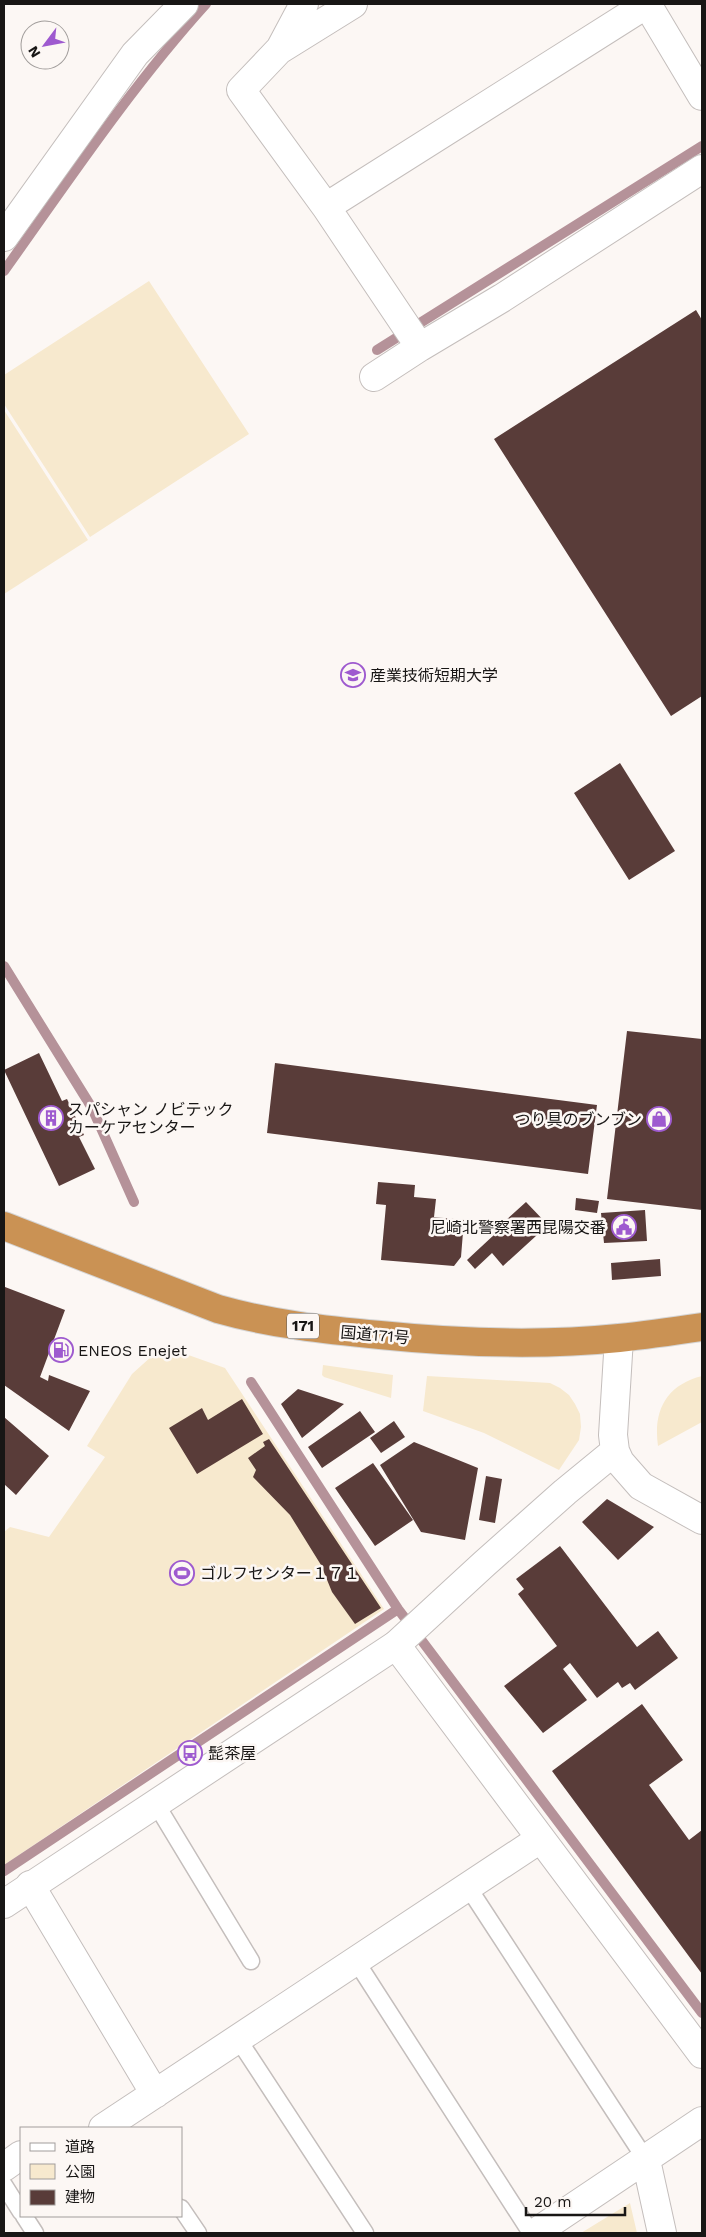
<svg xmlns="http://www.w3.org/2000/svg" width="706" height="2237" viewBox="0 0 706 2237" font-family="'Work Sans','Noto Sans JP',sans-serif">
<rect width="100%" height="100%" fill="#fcf7f4"/>
<path fill="#f7e9ce" d="M149,281L249,434L90,537L4,404V375Z
M4,410L88,540L4,594Z
M163,1346L225,1368L384,1609L4,1865V1532L10,1527L49,1537L105,1457L87,1446L132,1374Z
M323,1365L393,1375L391,1398L324,1377L322,1375Z
M427,1376L550,1383L560,1388L569,1395L575,1404L580,1414L581,1427L579,1440L559,1470L484,1433L423,1411Z
M702,1376V1422L658,1446C653,1411 666,1385 702,1376Z
M630,2203L637,2233H581Z"/>
<g fill="none" stroke-linecap="round" stroke-linejoin="round">
<path stroke="#b59299" stroke-width="10" d="M4,271C69,180 131,87 206,4
M377,350L702,146
M4,966L92,1108L134,1202
M251,1382L398,1609L702,2013
M4,1871L398,1609"/>
</g>
<path fill="#593c39" d="M696,310L702,320V696L671,716L494,439Z
M620,763L675,851L629,880L574,793Z
M627,1031L702,1039V1210L607,1199Z
M39,1053L62,1101L67,1099L84,1135L79,1137L95,1169L59,1186L4,1070Z
M275,1063L597,1105L588,1174L267,1133Z
M378,1182L415,1185L414,1197L436,1199L434,1217L464,1220L461,1257L454,1266L381,1260L386,1205L376,1204Z
M576,1198L599,1201L597,1213L575,1210Z
M526,1202L548,1225L503,1266L492,1253L475,1269L467,1260L496,1233L494,1231Z
M645,1210L647,1241L604,1243L601,1213Z
M660,1259L661,1276L612,1280L611,1263Z
M5,1287L65,1310L40,1377L48,1381L49,1375L90,1391L69,1431L4,1385Z
M298,1389L344,1404L302,1438L281,1404Z
M242,1399L263,1434L197,1474L169,1428L202,1408L208,1420Z
M360,1411L375,1432L322,1468L308,1447Z
M4,1417L49,1456L16,1495L4,1484Z
M394,1421L405,1437L381,1453L370,1438Z
M269,1439L381,1608L355,1624L332,1592L321,1565L290,1515L253,1477L256,1470L248,1458L265,1446L263,1442Z
M414,1442L478,1468L465,1540L421,1532L380,1465Z
M373,1463L413,1520L375,1546L335,1488Z
M486,1476L502,1479L495,1523L479,1520Z
M607,1499L654,1527L618,1560L582,1522Z
M560,1546L637,1647L658,1631L678,1658L635,1690L630,1683L622,1688L618,1682L597,1698L570,1663L563,1669L587,1700L543,1733L504,1686L557,1646L518,1594L524,1589L516,1579Z
M642,1704L683,1760L649,1785L689,1840L702,1830V1974L552,1771Z"/>
<g fill="none" stroke-linecap="round" stroke-linejoin="round">
<defs>
<path id="service" d="M156,1804L251,1961
M468,1887L646,2160
M356,1961L531,2233
M238,2039L365,2233
M4,2185L21,2212
M181,2208L198,2233
M24,2216L35,2233"/>
<path id="minor" d="M353,4L279,50L241,90L326,207L420,347
M647,4L702,96
M280,49L304,4
M326,207L647,4
M4,237L135,54L184,4
M374,377L420,347L502,298L702,169
M396,1645L702,2054
M30,1885L155,2094
M103,2128L540,1839
M646,2160L662,2233
M4,2167L21,2155
M535,2233L702,2121"/>
<path id="tertiary" d="M619,1338L613,1435L615,1451L620,1462L641,1486L702,1520
M4,1904L396,1645L484,1564L565,1492L615,1451"/>
<path id="trunk" d="M4,1226L218,1309C271,1324 326,1330 380,1335C459,1343 540,1346 619,1338C647,1335 675,1331 702,1327"/>
</defs>
<use href="#service" stroke="#c4bebc" stroke-width="19"/>
<use href="#minor" stroke="#c4bebc" stroke-width="30"/>
<use href="#tertiary" stroke="#c4bebc" stroke-width="30"/>
<use href="#trunk" stroke="#d5d5d5" stroke-width="30"/>
<use href="#service" stroke="#fff" stroke-width="16"/>
<use href="#minor" stroke="#fff" stroke-width="28"/>
<use href="#tertiary" stroke="#fff" stroke-width="28"/>
<use href="#trunk" stroke="#ca9254" stroke-width="28"/>
</g>
<defs>
<symbol id="university-ring" viewBox="-11 -11 22 22"><circle r="9.5" fill="#fcf7f4" stroke="#9e5acf" stroke-width="1.5"/><path d="M0-5L7-2L0 1L-7-2ZM-4 1L0 2.5L4 1V4Q0 6-4 4Z" fill="#9e5acf"/></symbol>
<symbol id="building-ring" viewBox="-11 -11 22 22"><circle r="9.5" fill="#fcf7f4" stroke="#9e5acf" stroke-width="1.5"/><path d="M-4-6H4V6H1V3H-1V6H-4ZM-2.5-4.3h1.7v1.8h-1.7ZM.8-4.3h1.7v1.8H.8ZM-2.5-1h1.7V.8h-1.7ZM.8-1h1.7V.8H.8Z" fill="#9e5acf"/></symbol>
<symbol id="shop-ring" viewBox="-11 -11 22 22"><circle r="9.5" fill="#fcf7f4" stroke="#9e5acf" stroke-width="1.5"/><path d="M-5-2.5h2.3a2.7 3.5 0 0 1 5.4 0H5L5.5 6h-11ZM-1.5-2.5h3a1.5 2.3 0 0 0-3 0Z" fill="#9e5acf"/></symbol>
<symbol id="civic-ring" viewBox="-11 -11 22 22"><circle r="9.5" fill="#fcf7f4" stroke="#9e5acf" stroke-width="1.5"/><path d="M-.6-6.5H3V-4.5H.6V-3L4-1V1h2V6H-6V1h2V-1L-.6-3ZM-1.2 2.5V6h2.4V2.5Z" fill="#9e5acf"/></symbol>
<symbol id="fuel-ring" viewBox="-11 -11 22 22"><circle r="9.5" fill="#fcf7f4" stroke="#9e5acf" stroke-width="1.5"/><path d="M-5.5-6h7V0h2V4h1.3V-2.5L3-4.5l.8-.8L6-3V5H2.5V1h-1V6h-7ZM-4.2-4.7v3.2H.2V-4.7Z" fill="#9e5acf"/></symbol>
<symbol id="stadium-ring" viewBox="-11 -11 22 22"><circle r="9.5" fill="#fcf7f4" stroke="#9e5acf" stroke-width="1.5"/><path d="M0-5a6.5 5 0 1 0 0 10a6.5 5 0 1 0 0-10ZM-3.5-1.8h7v3.6h-7Z" fill="#9e5acf"/></symbol>
<symbol id="bus-ring" viewBox="-11 -11 22 22"><circle r="9.5" fill="#fcf7f4" stroke="#9e5acf" stroke-width="1.5"/><path d="M-5-6H5V4H4V6H2V4H-2V6H-4V4H-5ZM-3.5-4V0h7V-4ZM-3.5 1.2v1.5H-2V1.2ZM2 1.2v1.5H3.5V1.2Z" fill="#9e5acf"/></symbol>
</defs>
<g fill-rule="evenodd">
<use href="#university-ring" x="339" y="661" width="28" height="28"/>
<use href="#building-ring" x="37" y="1104" width="28" height="28"/>
<use href="#shop-ring" x="645" y="1105" width="28" height="28"/>
<use href="#civic-ring" x="610" y="1213" width="28" height="28"/>
<use href="#fuel-ring" x="47" y="1336" width="28" height="28"/>
<use href="#stadium-ring" x="168" y="1559" width="28" height="28"/>
<use href="#bus-ring" x="176" y="1739" width="28" height="28"/>
</g>
<g text-anchor="middle" dominant-baseline="central" stroke-width="5" stroke-linejoin="round" paint-order="stroke">
<rect fill="#fcf7f4" stroke="#5c5a58" stroke-width="1" x="287" y="1313.5" width="32" height="25" rx="4"/>
<g font-size="15" font-weight="bold" fill="#181615">
<text x="303" y="1326">171</text>
</g>
<g font-size="16" fill="#181615" stroke="#fcf7f4" text-anchor="start">
<text x="370" y="675">産業技術短期大学</text>
<text x="68" y="1109">スパシャン ノビテック<tspan x="68" dy="18">カーケアセンター</tspan></text>
<text x="642" y="1119" text-anchor="end">つり具のブンブン</text>
<text x="606" y="1227" text-anchor="end">尼崎北警察署西昆陽交番</text>
<text x="78" y="1350">ENEOS Enejet</text>
<text x="200" y="1573">ゴルフセンター１７１</text>
<text x="208" y="1753">髭茶屋</text>
</g>
<g font-size="16" fill="#181615" stroke="#fcf7f4">
<text transform="translate(375 1335) rotate(5)">国道171号</text>
</g>
</g>
<rect width="706" height="2237" fill="none" stroke="#181615" stroke-width="10"/>
<rect x="20" y="2127" width="162" height="90" fill="#fcf7f4" stroke="#a19d9b"/>
<rect x="30" y="2143" width="25" height="8" fill="#ffffff" stroke="#a19d9b"/>
<text x="65" y="2152" font-size="15" fill="#181615">道路</text>
<rect x="30" y="2164" width="25" height="15" fill="#f7e9ce" stroke="#a19d9b"/>
<text x="65" y="2177" font-size="15" fill="#181615">公園</text>
<rect x="30" y="2190" width="25" height="15" fill="#593c39" stroke="#a19d9b"/>
<text x="65" y="2202" font-size="15" fill="#181615">建物</text>
<g transform="translate(45 45) rotate(238)"><circle r="24" fill="#fcf7f4" stroke="#a19d9b"/>
<path d="M0-4L9 19L0 12L-9 19Z" fill="#9e5acf"/>
<text y="-8" font-size="14" font-weight="bold" text-anchor="middle" fill="#181615">N</text>
</g>
<path d="M526 2207v8h99v-8" fill="none" stroke="#181615" stroke-width="2.5"/>
<text x="534" y="2207" font-size="15" fill="#181615" stroke="#fcf7f4" stroke-width="4" paint-order="stroke">20 m</text>
</svg>
